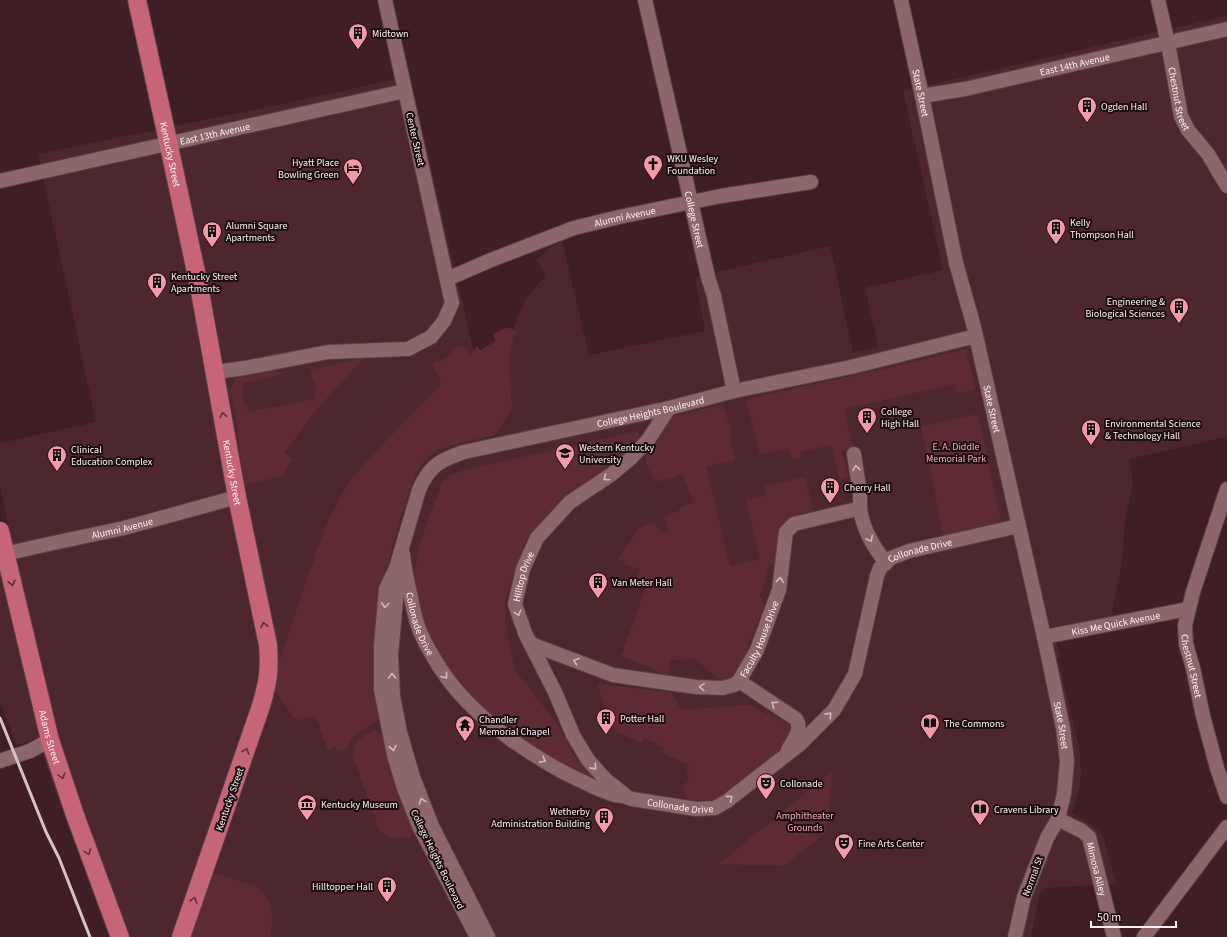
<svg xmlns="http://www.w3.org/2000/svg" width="1227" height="937" viewBox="0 0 1227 937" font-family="'Source Sans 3',sans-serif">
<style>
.built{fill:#4e272e}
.green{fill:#5e2b35}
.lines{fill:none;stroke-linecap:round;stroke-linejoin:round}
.minor-casing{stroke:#583f45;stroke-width:16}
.major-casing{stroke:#583f45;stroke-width:20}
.minor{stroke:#8c666b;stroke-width:14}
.major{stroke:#c66478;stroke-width:18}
.rail{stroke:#d4c2c5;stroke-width:3}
.oneway{stroke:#60303a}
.oneway2{stroke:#d0b9bc}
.labels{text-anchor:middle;stroke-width:4;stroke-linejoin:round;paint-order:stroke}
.poi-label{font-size:10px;fill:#fef0f2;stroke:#1c0e10;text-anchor:start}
.street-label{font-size:10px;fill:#fef0f2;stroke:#1c0e10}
.park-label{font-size:10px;fill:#fcabb8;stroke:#1c0e10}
</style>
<rect width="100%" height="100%" fill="#3f1f25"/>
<!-- built -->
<path class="built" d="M1227,16V437L1129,459L1133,482L1126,516L1121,567L1110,620L1053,632L1060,655L1058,659L1079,746L1081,773L1079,791L1072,813L1092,825L1098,831L1104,839L1116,884L1045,888L1040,892L1031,937H109L45,762L38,738L17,745L0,702V536L10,532L0,487V443L96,422L38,154L287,103L410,76L474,354L507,344L525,300L546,275L536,260L547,251L551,246L562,241L589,355L705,331L695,277L830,246L853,352L878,347L865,288L943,270L903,91Z"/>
<!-- green -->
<path class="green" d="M507,327L516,331L510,354L509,366L512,408L495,435L452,445L438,450L423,462L414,476L394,540L383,584L381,717L354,736L350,740L347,749L337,751L336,746L328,750L316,717C306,715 302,725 292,716L275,691V683L278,664L327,522L343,492L354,476L380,447L439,387L441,380L432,363C444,361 452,355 458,345L466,350L470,355L477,346L480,350L496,341L493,334Z
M966,349L975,390L957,393L955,384L844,409L853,448L842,451L848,478L840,480L831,445L800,452L801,457L792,459L789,448L760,454L746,399L892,367Z
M365,357L316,410L284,453L293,459L283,476L247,484L245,483L240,455L236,417L231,390L235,379L275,370L282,374L278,376L243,383L244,390L242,393L244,404L247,405L248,412L315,399L314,393L316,389L314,379L311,377L310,370Z
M722,405C727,418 734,433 731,447L733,450L735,460L706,467L730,566L760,559L746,500L767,495L765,486L805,477L813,511L802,513L790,520L776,566L770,564L760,596L765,604L745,656L732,680L722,681L694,659L670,660L668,675L621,656L648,583L636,578L640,569L624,564L625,562L618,559L639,528L655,522L661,534L669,531L664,517L680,510L679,508L694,502L682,474L667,480L666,478L657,482C654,477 647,468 646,463C644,451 654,437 662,430C666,426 671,423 670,417Z
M978,414L1002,527L944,541L932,477L921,426Z
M638,431L639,437L636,442L629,449L613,464L560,503L527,539L506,596L505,621L510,650L516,671L557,724L574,755L595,776L614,792L524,745L468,699L419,624L413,582L419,545L442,483L449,476L460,471Z
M597,684L671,692L681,710L749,705L792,726L779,754L715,800H689L683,790L690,775L686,773L689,765L662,753L664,747L644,738L641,743L615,731Z
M374,731L379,732L382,734L413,832L410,837C398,839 386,840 379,829C377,826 376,824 376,820L353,757C351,743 362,736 374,731Z
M833,771L826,833L783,866L719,864Z
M215,873L256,886C268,896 273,908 272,924C271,929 270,932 272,937H190L210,875Z"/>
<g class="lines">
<defs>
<g id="minor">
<path id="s1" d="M645,0L708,277L714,296L734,391"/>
<path id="s2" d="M901,0L922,96L956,263L974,327L1044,637L1063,728L1067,761L1064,794L1058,819L1047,838L1024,897L1015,937"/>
<path id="s3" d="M1158,0L1168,43L1181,116L1188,130L1208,154L1227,186"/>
<path id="s4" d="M922,96L965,89L1227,29"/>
<path id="s5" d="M0,181L405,91"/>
<path id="s6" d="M447,279L491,260L574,228L619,217L721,196L811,182"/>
<path d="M215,372L245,368L328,352L408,349L431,337L444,321L452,303L385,0"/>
<path d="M854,454L860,493V510"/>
<path id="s7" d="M1227,489L1193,592L1185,625L1186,644L1193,668L1203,716L1217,768L1227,797"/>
<path id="s8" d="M5,554L44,545L124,528L237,497"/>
<path id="s9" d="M403,554C404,568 407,580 410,593C412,603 414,613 417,623C420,633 425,643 431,653C451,690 479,716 513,741C532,754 552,767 573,777C586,783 600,791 615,795C621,796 626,796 632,799L696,809L715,808L727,801L799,745L834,710L855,674L877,576L880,568L891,558L909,551L1018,526"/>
<path d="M397,573L398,578L391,655L393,696L400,732L413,777L432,826L488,937"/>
<path id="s10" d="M1044,637L1188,609"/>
<path id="s11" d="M531,644L613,675L696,687L722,688L734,685L739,681L757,650L779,590L786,532L794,524L853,510H860C864,531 873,546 886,563"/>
<path d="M739,681L796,719C803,729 793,741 788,750"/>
<path d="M0,761L30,751L50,740"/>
<path id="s12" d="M624,794L606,780L588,760L573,735L555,692L525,633L515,604L523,569L537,538L570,502L612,474L631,458L648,440L669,408"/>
<path id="s13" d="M1058,819L1082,831L1089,837L1114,937"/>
<path id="s14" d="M477,937L419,826L404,788L394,755L381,690V646L386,589L396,568L419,490C429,466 440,460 464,452L669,408L734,391L851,367L976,336"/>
<path d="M1144,937L1227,827"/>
</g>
<g id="major">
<path id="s15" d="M137,0L166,132L199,286L237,497L268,645C270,670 268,682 261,706L181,937"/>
<path id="s16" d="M0,531L50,740L75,815L120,937"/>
</g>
</defs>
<!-- minor casing -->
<use href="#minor" class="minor-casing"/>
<!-- major casing -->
<use href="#major" class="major-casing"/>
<!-- minor -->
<use href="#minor" class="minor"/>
<!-- major -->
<use href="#major" class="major"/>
<!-- rail -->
<path class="rail" d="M0,718L46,832L59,858L90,937"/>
</g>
<!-- one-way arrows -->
<defs><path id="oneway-chevron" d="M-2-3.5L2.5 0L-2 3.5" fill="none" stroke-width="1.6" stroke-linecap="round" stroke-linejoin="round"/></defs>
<g class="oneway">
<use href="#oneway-chevron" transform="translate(223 415) rotate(-101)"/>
<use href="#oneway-chevron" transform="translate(12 583) rotate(76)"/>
<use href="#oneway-chevron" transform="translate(264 625) rotate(-103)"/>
<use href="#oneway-chevron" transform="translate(246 751) rotate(-70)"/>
<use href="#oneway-chevron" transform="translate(62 776) rotate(72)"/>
<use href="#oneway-chevron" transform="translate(88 852) rotate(70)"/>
<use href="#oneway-chevron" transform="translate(194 900) rotate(-71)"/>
</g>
<g class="oneway2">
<use href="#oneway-chevron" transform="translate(856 468) rotate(-99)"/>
<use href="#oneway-chevron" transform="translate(606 478) rotate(146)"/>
<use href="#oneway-chevron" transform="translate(870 539) rotate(63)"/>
<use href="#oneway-chevron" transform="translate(780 580) rotate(-83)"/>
<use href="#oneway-chevron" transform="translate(385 605) rotate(97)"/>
<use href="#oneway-chevron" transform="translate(518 613) rotate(71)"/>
<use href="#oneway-chevron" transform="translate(576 661) rotate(-160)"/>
<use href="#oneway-chevron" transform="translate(392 676) rotate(-92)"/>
<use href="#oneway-chevron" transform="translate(445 676) rotate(53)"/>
<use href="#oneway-chevron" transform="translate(702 687) rotate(-178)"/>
<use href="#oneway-chevron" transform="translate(774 704) rotate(-146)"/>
<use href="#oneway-chevron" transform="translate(829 715) rotate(-48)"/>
<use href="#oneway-chevron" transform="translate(393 748) rotate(79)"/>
<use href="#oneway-chevron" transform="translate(543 760) rotate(29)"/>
<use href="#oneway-chevron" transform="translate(594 767) rotate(48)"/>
<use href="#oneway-chevron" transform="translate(730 798) rotate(-37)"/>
<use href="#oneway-chevron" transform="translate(422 801) rotate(-111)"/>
</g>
<!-- icons -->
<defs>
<symbol id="building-pin" viewBox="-11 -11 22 30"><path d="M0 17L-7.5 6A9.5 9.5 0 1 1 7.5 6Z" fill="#f39aa8" stroke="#1c0e10"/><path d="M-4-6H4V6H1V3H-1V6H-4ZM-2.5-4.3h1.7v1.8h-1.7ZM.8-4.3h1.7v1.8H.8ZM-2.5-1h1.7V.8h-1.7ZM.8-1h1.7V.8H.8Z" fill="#111"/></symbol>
<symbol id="church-pin" viewBox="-11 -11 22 30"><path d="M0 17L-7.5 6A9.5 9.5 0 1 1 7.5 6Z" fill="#f39aa8" stroke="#1c0e10"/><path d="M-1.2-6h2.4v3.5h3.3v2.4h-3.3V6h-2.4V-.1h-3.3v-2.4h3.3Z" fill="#111"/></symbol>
<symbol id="hotel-pin" viewBox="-11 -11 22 30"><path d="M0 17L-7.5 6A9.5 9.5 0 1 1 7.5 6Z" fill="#f39aa8" stroke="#1c0e10"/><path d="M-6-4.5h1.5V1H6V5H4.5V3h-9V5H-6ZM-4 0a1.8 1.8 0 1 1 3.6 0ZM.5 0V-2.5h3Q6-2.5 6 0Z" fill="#111"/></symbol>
<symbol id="university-pin" viewBox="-11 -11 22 30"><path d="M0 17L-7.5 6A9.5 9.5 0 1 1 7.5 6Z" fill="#f39aa8" stroke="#1c0e10"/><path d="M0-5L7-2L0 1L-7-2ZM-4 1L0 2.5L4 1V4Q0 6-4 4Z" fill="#111"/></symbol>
<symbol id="library-pin" viewBox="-11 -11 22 30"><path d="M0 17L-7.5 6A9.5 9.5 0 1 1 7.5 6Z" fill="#f39aa8" stroke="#1c0e10"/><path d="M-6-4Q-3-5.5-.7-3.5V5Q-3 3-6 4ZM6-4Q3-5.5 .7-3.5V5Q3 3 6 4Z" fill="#111"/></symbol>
<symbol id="temple-pin" viewBox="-11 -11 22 30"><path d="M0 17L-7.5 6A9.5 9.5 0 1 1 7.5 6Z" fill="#f39aa8" stroke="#1c0e10"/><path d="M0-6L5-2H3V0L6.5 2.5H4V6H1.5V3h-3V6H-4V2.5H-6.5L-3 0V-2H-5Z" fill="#111"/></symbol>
<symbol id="theatre-pin" viewBox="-11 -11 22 30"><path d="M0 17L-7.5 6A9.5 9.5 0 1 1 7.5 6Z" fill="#f39aa8" stroke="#1c0e10"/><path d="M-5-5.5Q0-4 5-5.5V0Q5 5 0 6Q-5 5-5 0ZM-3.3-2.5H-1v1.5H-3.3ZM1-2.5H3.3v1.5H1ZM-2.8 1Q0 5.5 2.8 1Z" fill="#111"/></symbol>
<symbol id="museum-pin" viewBox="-11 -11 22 30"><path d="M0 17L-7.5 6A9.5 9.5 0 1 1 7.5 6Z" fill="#f39aa8" stroke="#1c0e10"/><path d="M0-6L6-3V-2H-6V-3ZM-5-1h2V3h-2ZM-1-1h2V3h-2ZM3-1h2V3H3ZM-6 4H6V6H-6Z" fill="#111"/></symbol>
</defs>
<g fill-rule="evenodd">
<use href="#building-pin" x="347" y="22" width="22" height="30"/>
<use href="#building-pin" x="1076" y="95" width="22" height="30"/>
<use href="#church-pin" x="642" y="153" width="22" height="30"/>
<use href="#hotel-pin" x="342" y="157" width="22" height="30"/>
<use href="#building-pin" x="1045" y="217" width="22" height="30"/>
<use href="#building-pin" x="201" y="220" width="22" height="30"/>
<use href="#building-pin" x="146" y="271" width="22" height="30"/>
<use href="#building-pin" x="1168" y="296" width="22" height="30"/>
<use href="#building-pin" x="856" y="406" width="22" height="30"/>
<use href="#building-pin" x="1080" y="418" width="22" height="30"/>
<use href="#university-pin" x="554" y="442" width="22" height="30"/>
<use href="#building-pin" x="46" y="444" width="22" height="30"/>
<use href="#building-pin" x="819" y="476" width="22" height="30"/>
<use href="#building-pin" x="587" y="571" width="22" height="30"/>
<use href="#building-pin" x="595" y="707" width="22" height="30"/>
<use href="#library-pin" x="919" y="712" width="22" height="30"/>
<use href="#temple-pin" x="454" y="714" width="22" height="30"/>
<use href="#theatre-pin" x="755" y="772" width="22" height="30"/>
<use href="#museum-pin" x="296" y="793" width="22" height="30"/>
<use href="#library-pin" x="969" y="798" width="22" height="30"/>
<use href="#building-pin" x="593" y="806" width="22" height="30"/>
<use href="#theatre-pin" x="833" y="832" width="22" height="30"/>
<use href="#building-pin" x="376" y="875" width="22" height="30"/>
</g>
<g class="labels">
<!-- poi labels -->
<g class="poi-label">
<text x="372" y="37">Midtown</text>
<text x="1101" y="110">Ogden Hall</text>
<text x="667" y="162">WKU Wesley<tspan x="667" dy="12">Foundation</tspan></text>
<text x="339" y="166" text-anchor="end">Hyatt Place<tspan x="339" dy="12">Bowling Green</tspan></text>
<text x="1070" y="226">Kelly<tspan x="1070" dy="12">Thompson Hall</tspan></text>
<text x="226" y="229">Alumni Square<tspan x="226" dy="12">Apartments</tspan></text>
<text x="171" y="280">Kentucky Street<tspan x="171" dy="12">Apartments</tspan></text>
<text x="1165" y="305" text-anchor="end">Engineering &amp;<tspan x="1165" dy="12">Biological Sciences</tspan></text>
<text x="881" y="415">College<tspan x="881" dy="12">High Hall</tspan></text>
<text x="1105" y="427">Environmental Science<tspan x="1105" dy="12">&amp; Technology Hall</tspan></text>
<text x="579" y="451">Western Kentucky<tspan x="579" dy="12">University</tspan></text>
<text x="71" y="453">Clinical<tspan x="71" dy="12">Education Complex</tspan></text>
<text x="844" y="491">Cherry Hall</text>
<text x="612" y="586">Van Meter Hall</text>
<text x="620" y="722">Potter Hall</text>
<text x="479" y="723">Chandler<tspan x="479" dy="12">Memorial Chapel</tspan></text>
<text x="944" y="727">The Commons</text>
<text x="780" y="787">Collonade</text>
<text x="321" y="808">Kentucky Museum</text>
<text x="994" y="813">Cravens Library</text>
<text x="590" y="815" text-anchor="end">Wetherby<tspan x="590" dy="12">Administration Building</tspan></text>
<text x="858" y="847">Fine Arts Center</text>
<text x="373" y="890" text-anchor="end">Hilltopper Hall</text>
</g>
<!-- street labels -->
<g class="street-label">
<text dy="4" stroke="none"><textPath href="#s4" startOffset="156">East 14th Avenue</textPath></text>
<text dy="4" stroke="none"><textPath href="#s2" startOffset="95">State Street</textPath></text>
<text dy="4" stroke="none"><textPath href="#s3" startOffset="101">Chestnut Street</textPath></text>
<text dy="4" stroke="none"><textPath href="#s5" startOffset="220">East 13th Avenue</textPath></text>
<text transform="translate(416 139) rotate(77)" y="4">Center Street</text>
<text dy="4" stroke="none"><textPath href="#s15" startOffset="158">Kentucky Street</textPath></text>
<text dy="4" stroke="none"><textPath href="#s6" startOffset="189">Alumni Avenue</textPath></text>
<text dy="4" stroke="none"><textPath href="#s1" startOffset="225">College Street</textPath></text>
<text dy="4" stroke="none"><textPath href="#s2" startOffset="419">State Street</textPath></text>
<text dy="4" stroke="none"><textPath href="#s14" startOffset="725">College Heights Boulevard</textPath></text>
<text dy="4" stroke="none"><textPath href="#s15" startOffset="482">Kentucky Street</textPath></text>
<text dy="4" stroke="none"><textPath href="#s8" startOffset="120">Alumni Avenue</textPath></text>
<text dy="4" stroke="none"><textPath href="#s9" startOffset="792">Collonade Drive</textPath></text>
<text dy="4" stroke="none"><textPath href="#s12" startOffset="251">Hilltop Drive</textPath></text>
<text dy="4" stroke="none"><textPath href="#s9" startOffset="72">Collonade Drive</textPath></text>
<text dy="4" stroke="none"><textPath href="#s10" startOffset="73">Kiss Me Quick Avenue</textPath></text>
<text dy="4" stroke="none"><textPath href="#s11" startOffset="263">Faculty House Drive</textPath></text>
<text dy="4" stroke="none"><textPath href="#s7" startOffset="184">Chestnut Street</textPath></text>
<text dy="4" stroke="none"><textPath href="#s2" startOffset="743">State Street</textPath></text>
<text dy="4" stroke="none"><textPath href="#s16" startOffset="212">Adams Street</textPath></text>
<text transform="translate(229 799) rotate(-71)" y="4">Kentucky Street</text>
<text dy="4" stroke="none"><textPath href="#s9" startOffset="407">Collonade Drive</textPath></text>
<text transform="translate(438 859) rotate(64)" y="4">College Heights Boulevard</text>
<text dy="4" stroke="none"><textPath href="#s13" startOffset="69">Mimosa Alley</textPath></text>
<text transform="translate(1032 876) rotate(-70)" y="4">Normal St</text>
</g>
<!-- park labels -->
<g class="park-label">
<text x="956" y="450">E. A. Diddle<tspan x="956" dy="12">Memorial Park</tspan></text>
<text x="805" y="819">Amphitheater<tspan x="805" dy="12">Grounds</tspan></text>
</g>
</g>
<!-- scale -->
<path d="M1091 921v6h85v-6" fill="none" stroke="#fef0f2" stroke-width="2"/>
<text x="1097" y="921" font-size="12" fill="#fef0f2" stroke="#1c0e10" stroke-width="3" paint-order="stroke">50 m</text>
</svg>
